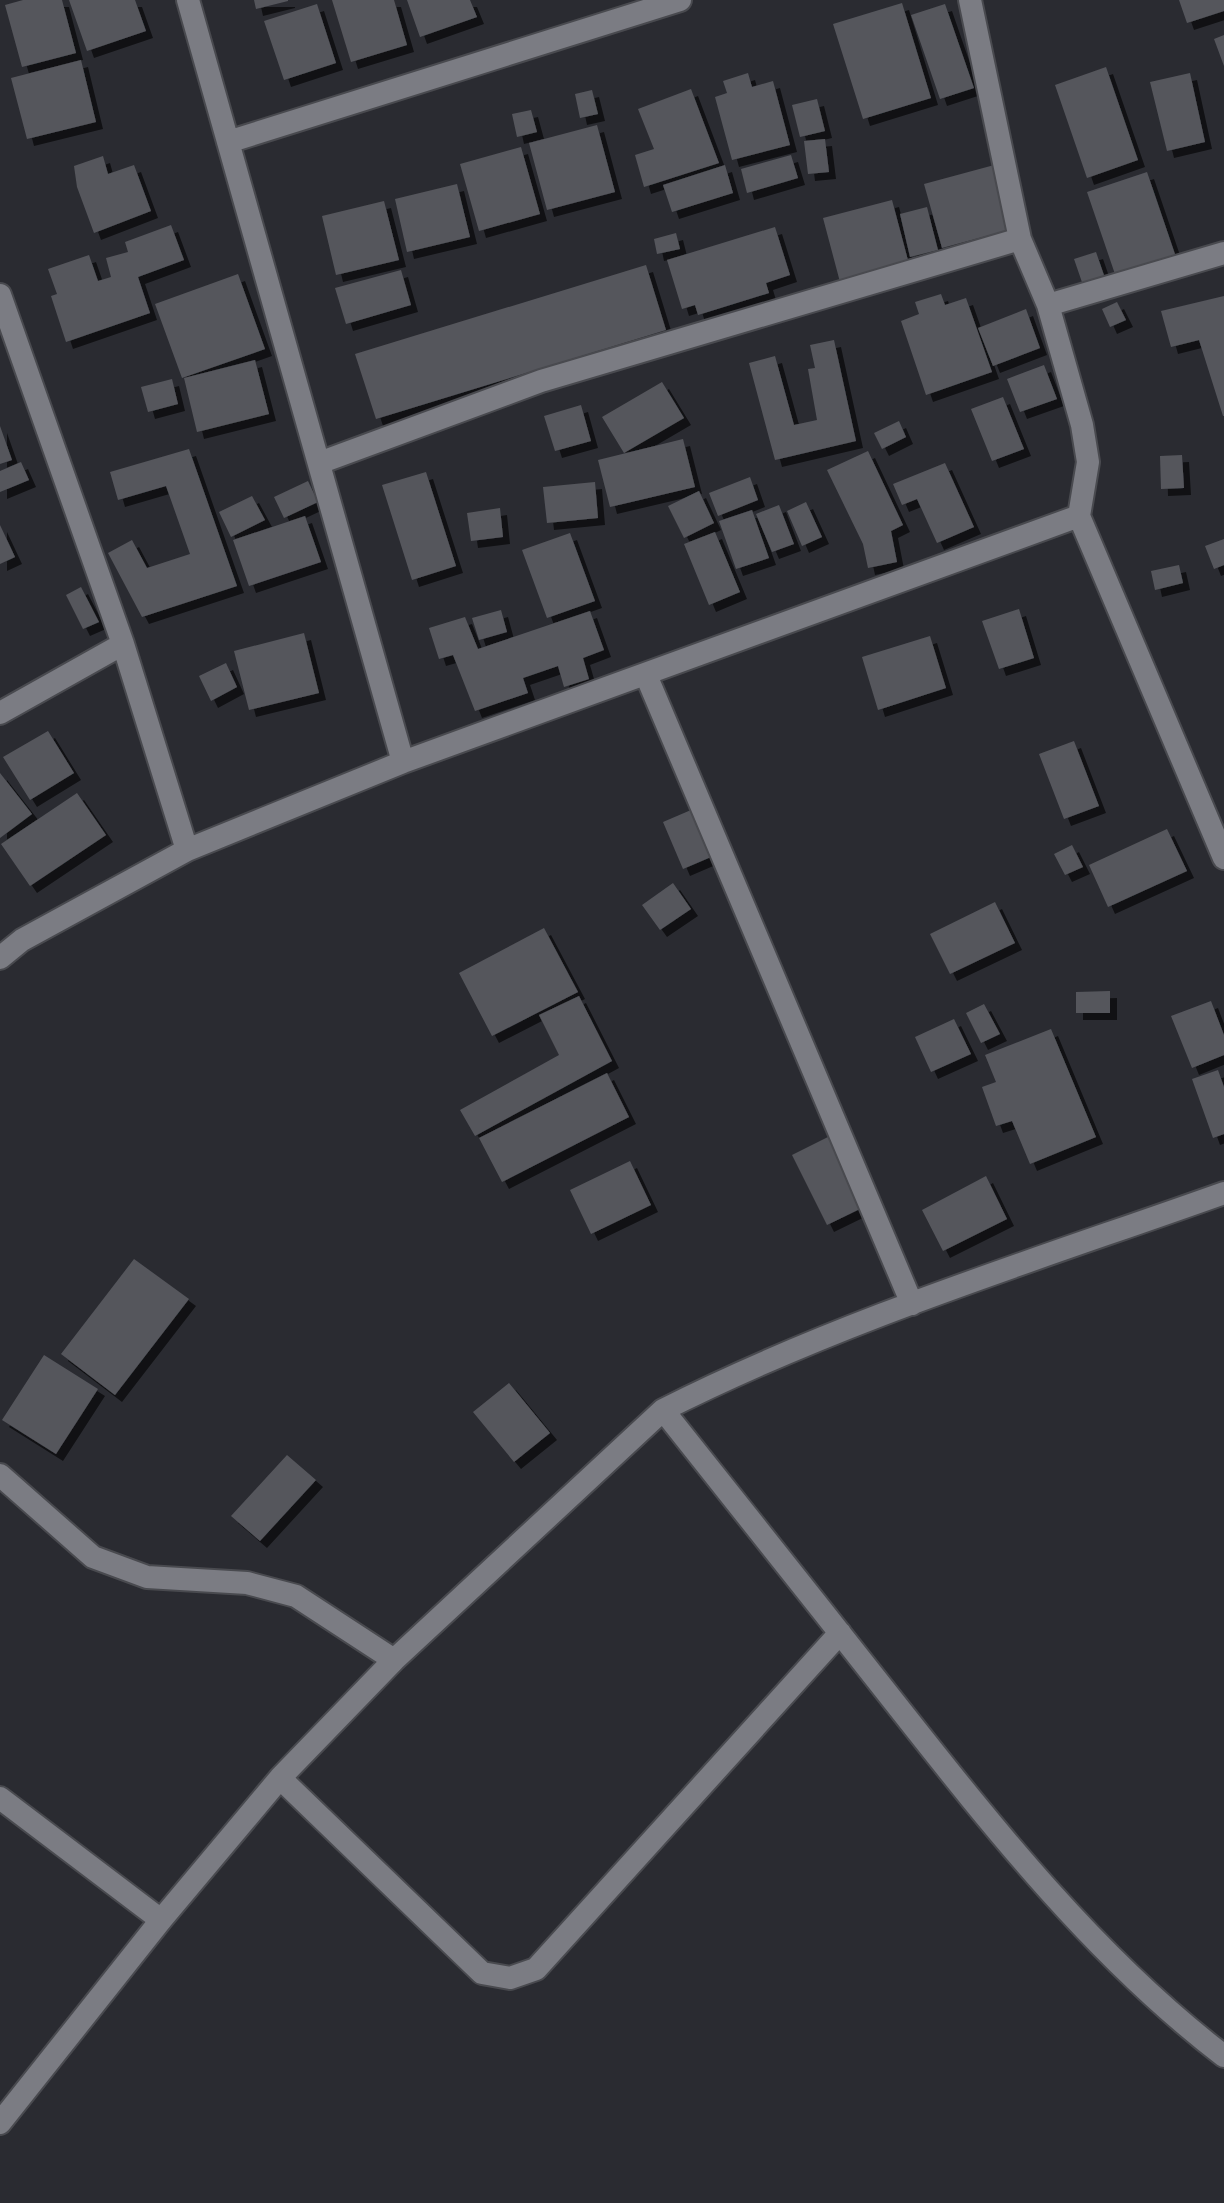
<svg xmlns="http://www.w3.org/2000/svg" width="1224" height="2203" viewBox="0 0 1224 2203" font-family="Georgia,serif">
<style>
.building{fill:#55565c;filter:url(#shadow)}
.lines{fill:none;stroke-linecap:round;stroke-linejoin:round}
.minor-casing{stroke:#494a4f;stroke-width:26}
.minor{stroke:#7b7c83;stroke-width:22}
</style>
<defs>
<filter id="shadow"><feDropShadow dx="7" dy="7" stdDeviation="0" flood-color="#0009"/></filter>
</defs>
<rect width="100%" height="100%" fill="#2a2b31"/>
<!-- building -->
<path class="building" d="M23,0H62L76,53L22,67L5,5Z
M69,0H135L146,31L87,51Z
M254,0H288V1L256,9Z
M332,0H394L407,45L351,62Z
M407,0H470L477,17L420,37Z
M1179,0H1224V11L1187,23Z
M902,3L931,98L863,119L833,24Z
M317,4L336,63L284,80L264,21Z
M945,4L974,88L940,99L911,15Z
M1224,35V66L1214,39Z
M81,60L96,122L27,139L11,78Z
M1106,67L1138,160L1087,178L1055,85Z
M748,73L752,87L773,81L790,145L732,160L715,97L727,93L723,81Z
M1190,73L1205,142L1167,151L1150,82Z
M691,89L719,163L644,187L635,155L654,149L638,109Z
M592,90L598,114L580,118L575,94Z
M817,99L825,131L800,137L792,105Z
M531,110L537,132L517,137L512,114Z
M597,125L615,192L547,210L529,143Z
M825,139L829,172L808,174L804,141Z
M521,147L540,214L479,231L460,164Z
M791,155L798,178L747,193L741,169Z
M103,156L108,174L134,165L151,211L94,233L77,187L74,166Z
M998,164L1016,228L942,248L924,184Z
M725,165L733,193L672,212L663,185Z
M1147,172L1177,260L1117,280L1087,192Z
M457,184L470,237L407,252L395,199Z
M892,200L909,264L840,282L823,218Z
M384,201L399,260L336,275L322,216Z
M927,207L938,250L910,257L900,214Z
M171,225L184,260L138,277L150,313L66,342L51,296L57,294L48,269L89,255L98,281L111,277L106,258L128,252L125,242Z
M775,227L790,275L766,283L769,293L698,315L695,305L682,309L667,260Z
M676,233L680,249L657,254L654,239Z
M1096,252L1106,281L1084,288L1074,259Z
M646,265L666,330L376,419L355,354Z
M401,270L411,305L346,324L335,288Z
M238,274L265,349L182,378L155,304Z
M941,294L945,305L966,298L992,372L926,395L901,321L919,314L915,302Z
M1224,296V416H1223L1199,340L1171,347L1161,311Z
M1117,302L1126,320L1110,327L1102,309Z
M1026,309L1040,348L993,366L978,328Z
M834,340L856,441L775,460L749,363L775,356L794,425L817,420L808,369L815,368L810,345Z
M255,360L269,414L197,432L184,378Z
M1044,365L1057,399L1020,412L1007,379Z
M172,379L178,404L148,412L141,387Z
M662,382L684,418L624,453L602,417Z
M1003,397L1024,449L992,461L971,409Z
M581,405L591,441L555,451L544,416Z
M899,421L906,437L882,449L874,433Z
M0,426L12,460L0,464Z
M683,439L695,487L610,507L598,460Z
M189,449L237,586L142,617L108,553L132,540L147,568L190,554L166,486L118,500L110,472Z
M868,451L903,525L891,531L897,562L868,568L863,544L827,470Z
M1182,455L1184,488L1161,489L1160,456Z
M21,462L29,480L0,492V471Z
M945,463L974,527L937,543L917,499L902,505L893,484Z
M426,472L456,566L412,580L382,485Z
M750,477L758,500L718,516L709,493Z
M308,481L318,502L284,518L274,497Z
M595,482L598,518L547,523L543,487Z
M699,491L714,523L684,538L668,506Z
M252,496L265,520L231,537L219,512Z
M806,502L822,537L802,546L787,511Z
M779,505L794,544L772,552L756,514Z
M500,508L503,537L471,541L467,513Z
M752,510L769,558L736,569L719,521Z
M305,516L321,562L249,586L233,540Z
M0,525L15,557L0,564Z
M715,532L740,592L709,605L684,544Z
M570,533L595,601L547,618L522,550Z
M1224,539V565L1214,569L1205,546Z
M1179,565L1183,583L1155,590L1151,571Z
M81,587L99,622L83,629L66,595Z
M1019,609L1034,658L999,669L982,621Z
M501,610L507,632L479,640L472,618Z
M590,611L604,650L583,658L589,679L564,687L558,666L523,678L528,693L475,711L453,655L439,659L429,628L465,617L478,649Z
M304,633L319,693L249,710L234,651Z
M930,636L946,688L878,710L862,657Z
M226,663L237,687L211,701L199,676Z
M48,731L74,773L30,800L3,757Z
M1074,741L1099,806L1064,819L1039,754Z
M0,773L32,814L0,838Z
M77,793L106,835L30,886L1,844Z
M698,807L718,854L683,869L663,822Z
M1167,829L1187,871L1108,907L1089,865Z
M1072,845L1083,867L1065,875L1054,854Z
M673,883L691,909L660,930L642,905Z
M995,902L1015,943L950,974L930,934Z
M544,928L578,992L492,1036L459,973Z
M1110,991V1013H1076V992Z
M579,996L612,1061L475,1136L460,1110L559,1055L539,1015Z
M1211,1001L1224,1035V1055L1192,1068L1171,1016Z
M984,1004L1000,1034L981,1043L966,1013Z
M954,1019L971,1054L931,1072L915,1037Z
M1051,1029L1096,1137L1030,1164L1012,1121L996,1126L982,1087L996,1082L985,1055Z
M1218,1070L1224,1087V1134L1213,1138L1192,1079Z
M607,1073L629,1117L502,1182L479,1138Z
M832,1135L866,1206L827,1225L792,1155Z
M630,1161L651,1205L591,1234L570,1190Z
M986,1176L1007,1219L943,1251L922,1210Z
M134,1259L189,1299L115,1395L61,1354Z
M44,1355L98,1389L56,1454L2,1420Z
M509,1383L550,1433L514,1462L473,1412Z
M287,1455L316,1480L260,1541L231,1516Z"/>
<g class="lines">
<defs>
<path id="minor" d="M188,0L403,762L1079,516L1224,858
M970,0L1020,239L1048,305L1082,425L1088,462L1079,516
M228,142L680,0
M0,295L123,644L187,850
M1048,305L1224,253
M319,463L541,381L1020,239
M646,675L912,1304
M0,713L123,644
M0,958L22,940L187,850L403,762
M663,1410C740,1507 818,1605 895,1703C995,1830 1096,1958 1224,2056
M0,1475L93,1557L147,1577L247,1583L296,1596L394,1660
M280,1778L482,1973L510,1978L536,1969L840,1633
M0,1798L161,1920
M0,2123L161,1920L280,1778L394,1660L663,1410C841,1320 1036,1260 1224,1193"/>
</defs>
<!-- minor casing -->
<use href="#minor" class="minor-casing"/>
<!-- minor -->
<use href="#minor" class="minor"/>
</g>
</svg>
